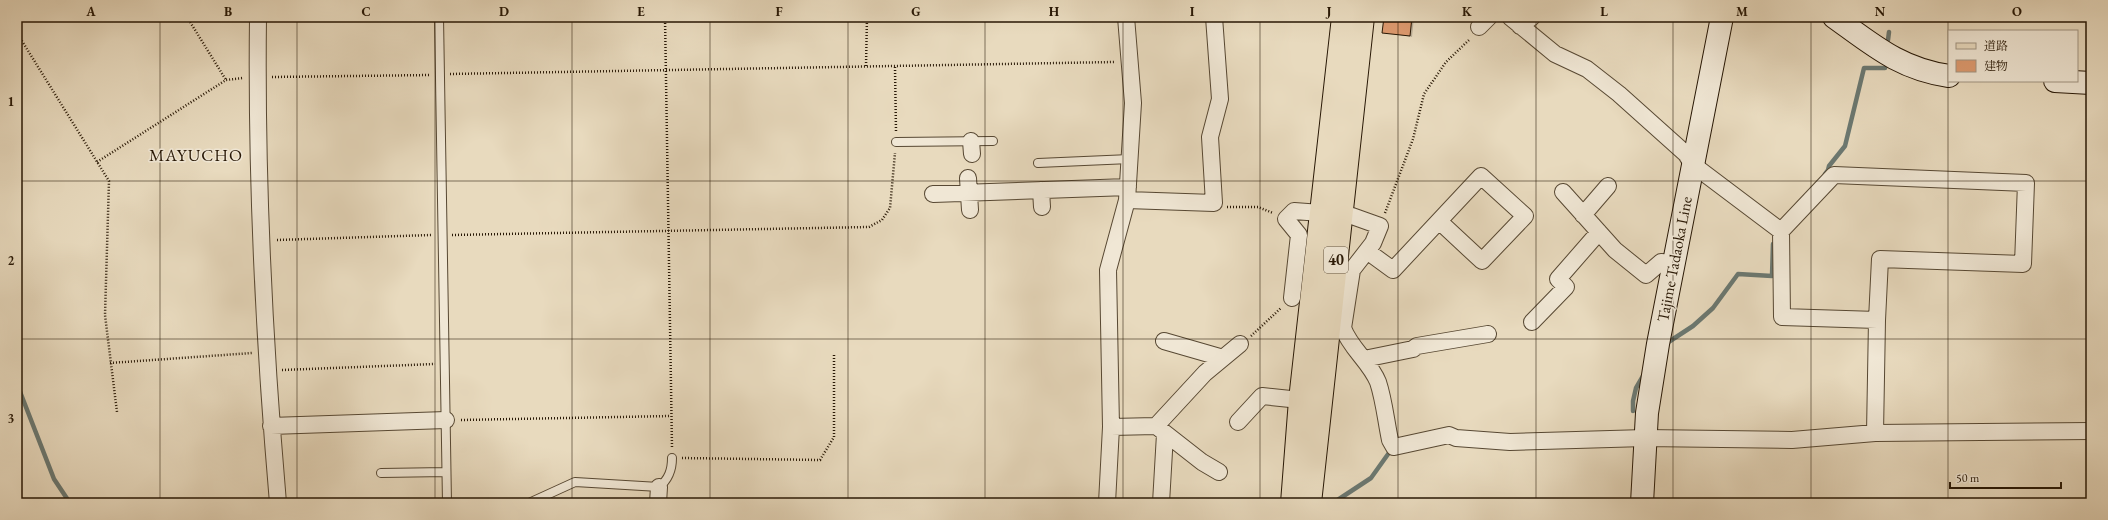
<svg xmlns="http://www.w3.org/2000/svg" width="2108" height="520" viewBox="0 0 2108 520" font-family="'EB Garamond','Noto Serif JP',serif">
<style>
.shadow{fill:#0003}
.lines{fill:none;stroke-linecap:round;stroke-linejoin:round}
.stream{stroke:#6b7871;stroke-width:4.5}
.building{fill:#dc996e;stroke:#271705}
.lane-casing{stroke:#574833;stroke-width:10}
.street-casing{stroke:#574833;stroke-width:18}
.secondary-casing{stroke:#271705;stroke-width:24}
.primary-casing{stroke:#271705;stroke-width:24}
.path{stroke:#271705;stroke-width:2.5;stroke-dasharray:1 2;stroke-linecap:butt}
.lane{stroke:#f0e7d5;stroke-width:8}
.street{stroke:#f0e7d5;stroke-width:16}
.secondary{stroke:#f0e7d5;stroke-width:22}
.primary{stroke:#e8dabe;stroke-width:22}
.grid{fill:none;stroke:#271705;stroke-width:1;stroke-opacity:0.55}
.labels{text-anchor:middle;stroke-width:3;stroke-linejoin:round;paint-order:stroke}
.shield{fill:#f0e7d5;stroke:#635543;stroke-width:1}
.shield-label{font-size:15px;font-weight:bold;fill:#271705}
.street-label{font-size:16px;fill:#271705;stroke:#f0e7d5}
.neighbourhood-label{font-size:17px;letter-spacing:1px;fill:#271705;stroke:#f0e7d5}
.neatline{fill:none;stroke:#271705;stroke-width:1.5}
.grid-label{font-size:13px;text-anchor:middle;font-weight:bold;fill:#271705}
</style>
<rect width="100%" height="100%" fill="#e8dabe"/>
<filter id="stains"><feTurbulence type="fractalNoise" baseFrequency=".005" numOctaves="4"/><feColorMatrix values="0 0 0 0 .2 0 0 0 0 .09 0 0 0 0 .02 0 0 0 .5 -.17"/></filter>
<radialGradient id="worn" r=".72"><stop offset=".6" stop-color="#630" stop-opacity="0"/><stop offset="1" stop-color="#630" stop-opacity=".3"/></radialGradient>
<!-- shadow -->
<path class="shadow" d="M1385,17H1414L1412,37L1383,32Z"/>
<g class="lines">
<!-- stream -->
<path class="stream" d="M1888,40L1889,32
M1825,174L1828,170L1829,166L1845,146L1864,68H1885
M1667,343L1693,326L1713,308L1738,274L1772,276L1773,244
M17,384L54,479L70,503
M1633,411V401L1636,388L1643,376
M1333,503L1371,478L1391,450"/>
</g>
<!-- building -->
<path class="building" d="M1384,17H1412L1410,36L1382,33Z"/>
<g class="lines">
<defs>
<path id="lane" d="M439,17L447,503
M896,142L993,141
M1038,163L1130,159
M381,473L446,472
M529,503L575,482L659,487C669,479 672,470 672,458"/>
<path id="street" d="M258,17C256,179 264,341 278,503
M1510,17L1555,54L1587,69L1619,94L1686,154L1692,164L1781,231
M1520,26L1532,17
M1479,27L1489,17
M971,141L972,154
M968,178L970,210
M1041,190L1042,207
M1563,192L1615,250L1646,275L1661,262L1673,263
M933,194L1128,187
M1127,200L1214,203L1210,137L1220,99L1214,17
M1341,215L1352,216L1380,226L1373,243L1352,270L1343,328C1350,348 1370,362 1378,382C1384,400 1386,421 1390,440L1394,447L1449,435L1456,438L1510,442L1645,438L1792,440L1875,433L2091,431
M1583,215L1608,186
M1367,251L1393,270L1481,176L1525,216L1482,261L1439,221
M1292,298L1299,235L1286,219L1294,211L1321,213
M1532,322L1566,287L1558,279L1599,232
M1164,341L1223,358
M1364,359L1413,349L1417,346L1488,334
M1238,422L1262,396L1300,400
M271,426L446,420
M1156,426L1205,373L1240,344
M1111,427L1156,426L1202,462L1219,472
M1875,433L1877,320L1880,259L2023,264L2026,183L1834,175L1781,231L1782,317L1877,320
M658,503L659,487
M1107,503L1111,427L1108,270L1127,200L1133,103L1126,17
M1161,503L1165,434"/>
<path id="secondary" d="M1834,17C1873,45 1900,69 1949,76
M2055,81L2091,83
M1642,503L1647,413L1658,344L1722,17"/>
<path id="primary" d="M1292,503L1300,400L1343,17
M1310,503L1363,17"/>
</defs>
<!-- lane casing -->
<use href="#lane" class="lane-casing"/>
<!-- street casing -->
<use href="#street" class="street-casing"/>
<!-- secondary casing -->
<use href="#secondary" class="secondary-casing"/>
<!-- primary casing -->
<use href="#primary" class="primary-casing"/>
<!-- path -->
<path class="path" d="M187,17L226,80
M665,17L672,448
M17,33L109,181L105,315L117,412
M866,66L867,17
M895,67L896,132
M450,74L1114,62
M272,77L431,75
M97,162L226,80L243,78
M1227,207H1258L1273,213
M1385,213L1413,139L1424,94L1446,62L1470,39
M452,235L869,227L882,220L890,208L895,153
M277,240L431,235
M1251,336L1281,308
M110,363L252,353
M282,370L435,364
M461,420L670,416
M682,458L820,460L834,437V353"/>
<!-- lane -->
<use href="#lane" class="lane"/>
<!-- street -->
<use href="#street" class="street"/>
<!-- secondary -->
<use href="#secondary" class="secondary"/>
<!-- primary -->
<use href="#primary" class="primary"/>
</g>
<!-- grid -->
<path class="grid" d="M160,17V503M297,17V503M435,17V503M572,17V503M710,17V503M848,17V503M985,17V503M1123,17V503M1260,17V503M1398,17V503M1536,17V503M1673,17V503M1811,17V503M1948,17V503M17,181H2091M17,339H2091"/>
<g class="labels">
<!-- shield labels -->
<rect class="shield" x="1324" y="247" width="24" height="26" rx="3"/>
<g class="shield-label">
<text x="1336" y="265">40</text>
</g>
<!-- street labels -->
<g class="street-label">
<text transform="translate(1674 259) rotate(-79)" y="6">Tajime Tadaoka Line</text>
</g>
<!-- neighbourhood labels -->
<g class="neighbourhood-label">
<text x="196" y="161">MAYUCHO</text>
</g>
</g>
<!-- margin -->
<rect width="2108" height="520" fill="none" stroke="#e8dabe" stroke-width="44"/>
<!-- legend -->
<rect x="1948" y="30" width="130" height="52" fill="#f0e7d5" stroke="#a09482"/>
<rect x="1956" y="43" width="20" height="6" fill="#e8dabe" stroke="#a09482"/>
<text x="1984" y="50" font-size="12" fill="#271705">道路</text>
<rect x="1956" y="60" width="20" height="12" fill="#dc996e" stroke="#a09482"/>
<text x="1984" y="70" font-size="12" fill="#271705">建物</text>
<!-- scale -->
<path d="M1950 482v6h111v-6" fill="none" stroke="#271705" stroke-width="2"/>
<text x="1956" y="482" font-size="12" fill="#271705" stroke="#f0e7d5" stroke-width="3" paint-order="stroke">50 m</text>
<rect x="22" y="22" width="2064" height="476" class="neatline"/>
<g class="grid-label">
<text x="91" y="16">A</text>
<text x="228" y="16">B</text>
<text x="366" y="16">C</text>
<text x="504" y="16">D</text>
<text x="641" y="16">E</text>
<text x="779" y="16">F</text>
<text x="916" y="16">G</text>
<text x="1054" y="16">H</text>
<text x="1192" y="16">I</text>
<text x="1329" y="16">J</text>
<text x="1467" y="16">K</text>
<text x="1604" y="16">L</text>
<text x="1742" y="16">M</text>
<text x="1880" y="16">N</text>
<text x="2017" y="16">O</text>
<text x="11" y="106">1</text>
<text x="11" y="265">2</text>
<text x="11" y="423">3</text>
</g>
<rect width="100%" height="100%" filter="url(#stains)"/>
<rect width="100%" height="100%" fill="url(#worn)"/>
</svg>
